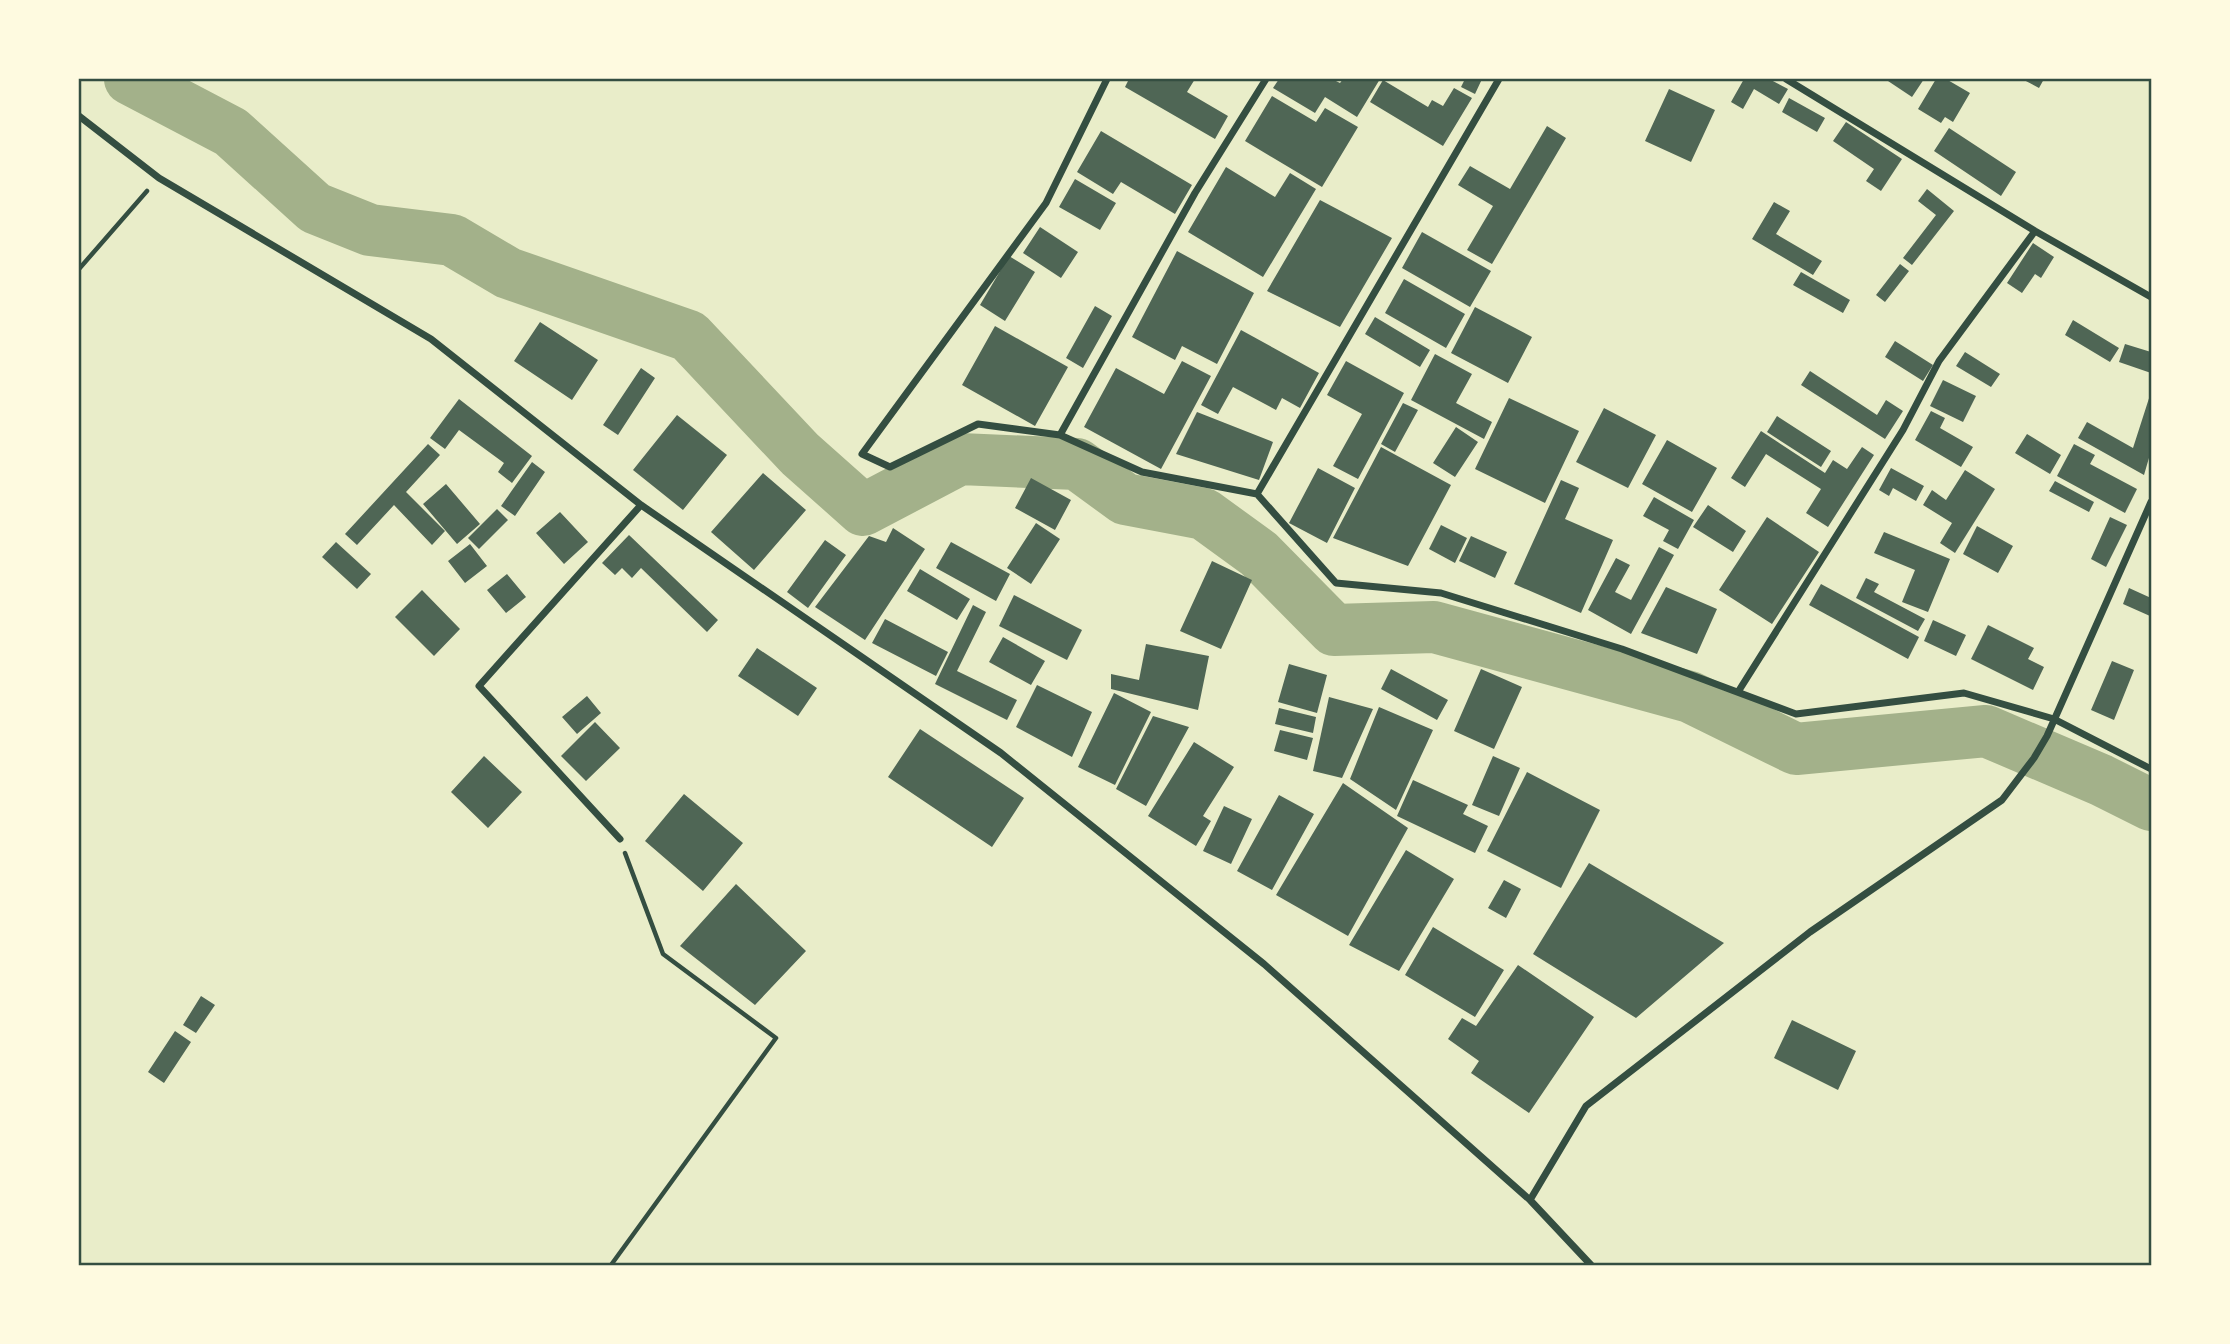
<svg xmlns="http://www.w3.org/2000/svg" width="2230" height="1344" viewBox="0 0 2230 1344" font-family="'Work Sans',sans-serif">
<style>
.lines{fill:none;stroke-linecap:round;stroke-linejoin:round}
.river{stroke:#a3b18a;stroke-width:52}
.building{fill:#4f6655}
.path{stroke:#344e41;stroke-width:4.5}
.minor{stroke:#344e41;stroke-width:7}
.neatline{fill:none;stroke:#344e41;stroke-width:2.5}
</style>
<rect width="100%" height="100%" fill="#e9edc9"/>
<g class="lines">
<!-- river -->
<path class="river" d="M130,79L231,132L315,208L370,230L452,240L508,273L689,336L800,454L863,510L960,459L1077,464L1125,499L1204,514L1259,554L1334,630L1434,627L1690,697L1796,749L1986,731L2101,780L2151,805"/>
</g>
<!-- building -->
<path class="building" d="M1129,79H1195L1187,92L1228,116L1215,139L1125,87Z
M1279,79H1332L1340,83L1343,79H1380L1357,117L1325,97L1315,113L1273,88Z
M1465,79H1482L1475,94L1461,87Z
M1744,79H1769L1788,89L1779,104L1754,89L1743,109L1731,102Z
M1890,79H1924L1912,97L1888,81Z
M1936,79H1946L1970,93L1953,122L1945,117L1941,123L1918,109Z
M2022,79H2044L2039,88Z
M1383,80L1428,107L1432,100L1443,106L1454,88L1472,98L1443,146L1370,102Z
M1669,89L1715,110L1691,162L1645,141Z
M1272,96L1316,122L1325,108L1358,127L1322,187L1245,141Z
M1789,98L1825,118L1817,132L1782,112Z
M1846,122L1902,159L1881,191L1866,181L1874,169L1833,141Z
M1547,126L1566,138L1492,264L1467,250L1493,206L1458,185L1470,166L1510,189Z
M1949,128L2016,172L2001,196L1934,151Z
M1101,131L1192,185L1175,214L1121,182L1113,194L1077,172Z
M1226,167L1275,197L1290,173L1316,189L1263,277L1188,232Z
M1075,179L1116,203L1100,230L1059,207Z
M1927,189L1954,211L1912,265L1903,258L1936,215L1918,201Z
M1320,200L1392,238L1340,327L1267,291Z
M1774,202L1790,211L1776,234L1822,261L1813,275L1752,239Z
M1040,227L1078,252L1061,278L1023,253Z
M1422,232L1491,271L1470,307L1402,268Z
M2033,243L2054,257L2041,278L2035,274L2022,293L2007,283Z
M1177,251L1254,293L1217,364L1182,346L1175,360L1132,337Z
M1009,256L1035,272L1005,321L980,305Z
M1900,264L1909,271L1885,302L1876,295Z
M1801,272L1850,300L1843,313L1793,285Z
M1404,279L1465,314L1446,348L1385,313Z
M1095,306L1112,316L1083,368L1066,358Z
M1475,307L1532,337L1508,383L1451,353Z
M1375,317L1430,350L1420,367L1365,334Z
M2073,320L2119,348L2110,362L2065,335Z
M540,322L598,360L572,400L514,361Z
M995,326L1068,367L1035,426L962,385Z
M1241,330L1319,373L1300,408L1282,398L1276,410L1233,387L1218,414L1201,405Z
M1895,341L1933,365L1923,381L1885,357Z
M2125,344L2151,352V373L2119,362Z
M1965,352L2000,374L1991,387L1956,366Z
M1435,354L1472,374L1456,403L1492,422L1484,439L1411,400Z
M1182,361L1211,376L1161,469L1084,427L1116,368L1164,394Z
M1346,361L1404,393L1358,479L1333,466L1362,414L1327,395Z
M641,368L655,378L618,435L603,425Z
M1810,371L1877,415L1886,400L1903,411L1885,439L1801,385Z
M1943,380L1976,396L1963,422L1930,406Z
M2151,392V451L2144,475L2078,438L2087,422L2133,448Z
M1509,398L1579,431L1545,503L1475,469Z
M459,399L532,456L512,483L498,472L504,463L459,430L445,449L430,438Z
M1403,403L1418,410L1395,452L1381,444Z
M1604,408L1656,435L1628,488L1576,462Z
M1931,411L1945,418L1940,428L1973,447L1961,467L1915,440Z
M1197,412L1273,442L1259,480L1176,454Z
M677,415L727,455L683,510L633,470Z
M1777,416L1831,451L1821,467L1767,432Z
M1456,427L1478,442L1455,477L1433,463Z
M1761,431L1825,473L1833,460L1847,469L1862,447L1874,455L1828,527L1806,513L1821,489L1766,454L1745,487L1731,478Z
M2027,434L2061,455L2050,474L2015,453Z
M1667,440L1717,468L1692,512L1642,484Z
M428,444L440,455L406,492L445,531L432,545L394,505L357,545L345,534Z
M2074,444L2095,455L2090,464L2137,489L2125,513L2057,476Z
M1381,447L1451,485L1408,566L1333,538Z
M532,462L545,472L515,516L501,506Z
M1318,468L1355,488L1327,543L1289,523Z
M1891,468L1924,486L1916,501L1893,488L1889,496L1879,490Z
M1965,470L1995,489L1955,553L1940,543L1952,523L1923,505L1932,490L1946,500Z
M763,473L806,510L754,570L711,532Z
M1031,478L1071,500L1055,530L1015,508Z
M1561,480L1579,488L1565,519L1613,540L1581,613L1514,584Z
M2055,481L2094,502L2089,512L2049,491Z
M446,484L480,524L457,544L423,504Z
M1654,497L1694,520L1678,549L1663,541L1669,530L1643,516Z
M1708,505L1746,531L1733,552L1693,527Z
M497,509L508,520L479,549L468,538Z
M560,512L588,542L564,564L536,533Z
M1767,517L1819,552L1772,624L1719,590Z
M2110,517L2127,525L2106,567L2091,559Z
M1036,523L1060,539L1031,584L1007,568Z
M1441,525L1467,538L1455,563L1429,549Z
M1977,526L2013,546L1998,573L1963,554Z
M893,528L925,549L865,640L815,607L869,536L886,542Z
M1884,532L1950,559L1928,612L1902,602L1915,570L1874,553Z
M629,535L718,620L707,632L641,568L632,578L622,568L615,575L602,563Z
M1471,536L1507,552L1495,578L1459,561Z
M825,540L846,555L808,608L787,592Z
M336,542L371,574L357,589L322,557Z
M951,542L1010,574L996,601L936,568Z
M470,544L487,566L465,583L448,561Z
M1659,547L1674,555L1631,634L1588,610L1616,558L1630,565L1615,592L1631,600Z
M1212,561L1252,580L1221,649L1180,631Z
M920,569L970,599L957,620L907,591Z
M507,574L526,597L506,613L487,590Z
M1866,578L1879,584L1874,592L1925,619L1918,631L1856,598Z
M1821,584L1919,637L1908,659L1809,605Z
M1666,587L1717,609L1697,654L1641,633Z
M2129,588L2151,598L2150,616L2123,604Z
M422,590L460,629L434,656L395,617Z
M1014,595L1082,630L1067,660L999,626Z
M973,605L986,612L957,671L1017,700L1007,720L935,684Z
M885,619L948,652L936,676L872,643Z
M1933,620L1966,635L1956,656L1924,641Z
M1988,625L2034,648L2028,659L2044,667L2033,690L1971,659Z
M1003,637L1045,661L1031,685L989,662Z
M1146,644L1209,656L1198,710L1111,689V674L1139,680Z
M757,648L817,688L798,716L738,676Z
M2112,661L2134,670L2114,720L2091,710Z
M1289,664L1327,675L1317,713L1278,702Z
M1391,669L1448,700L1437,720L1381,689Z
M1481,669L1522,687L1494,749L1454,731Z
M1037,685L1092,712L1072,757L1016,727Z
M1114,693L1151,712L1115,785L1078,767Z
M587,696L601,713L577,734L562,717Z
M1329,697L1373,709L1342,778L1313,771Z
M1379,707L1433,730L1396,810L1350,779Z
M1279,708L1316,717L1313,733L1275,724Z
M1153,716L1189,727L1146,806L1116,789Z
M595,722L620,748L586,781L561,756Z
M920,729L1024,798L992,847L888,777Z
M1280,730L1313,738L1307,760L1274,751Z
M1194,742L1234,767L1203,816L1211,821L1196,846L1148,816Z
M484,756L522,792L488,828L451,792Z
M1493,756L1520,768L1499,816L1472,805Z
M1527,772L1600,810L1561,888L1487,851Z
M1413,780L1468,805L1463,814L1488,826L1475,853L1397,816Z
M1343,783L1408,828L1348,936L1276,895Z
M684,794L743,843L703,891L645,841Z
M1279,795L1314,814L1272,890L1237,871Z
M1224,806L1252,819L1231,864L1203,851Z
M1406,850L1454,879L1399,971L1349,945Z
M1589,863L1724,943L1636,1018L1533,954Z
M1504,880L1521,889L1506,918L1488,908Z
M736,884L806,951L755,1005L680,946Z
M1433,927L1504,970L1475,1017L1405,975Z
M1518,965L1594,1017L1529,1113L1471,1073L1479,1061L1448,1039L1462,1018L1476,1026Z
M201,996L215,1005L196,1033L183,1025Z
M1792,1020L1856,1051L1838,1090L1774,1058Z
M175,1031L191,1042L164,1083L148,1072Z"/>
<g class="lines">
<!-- path -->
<path class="path" d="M79,269L147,191
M611,1265L776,1038L663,954L625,853"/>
<!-- minor -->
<path class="minor" d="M1107,79L1046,203L862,454L890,467L978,424L1060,435L1142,472L1257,494L1336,583L1441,593L1622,649L1796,714L1964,693L2054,719L2151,769
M1786,79L2035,231L2151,297
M79,116L159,178L431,339L641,505L1001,753L1264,964L1530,1200L1591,1265
M1060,435L1195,193L1266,79
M1257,494L1499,79
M1738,692L1903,430L1939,361L2035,231
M620,839L479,686L641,505
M1530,1200L1586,1106L1810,932L2002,800L2034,758L2047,736L2151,502"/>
</g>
<!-- border -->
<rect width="2230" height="1344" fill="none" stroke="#fefae0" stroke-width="161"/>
<rect x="80" y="80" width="2070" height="1184" class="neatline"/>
</svg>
